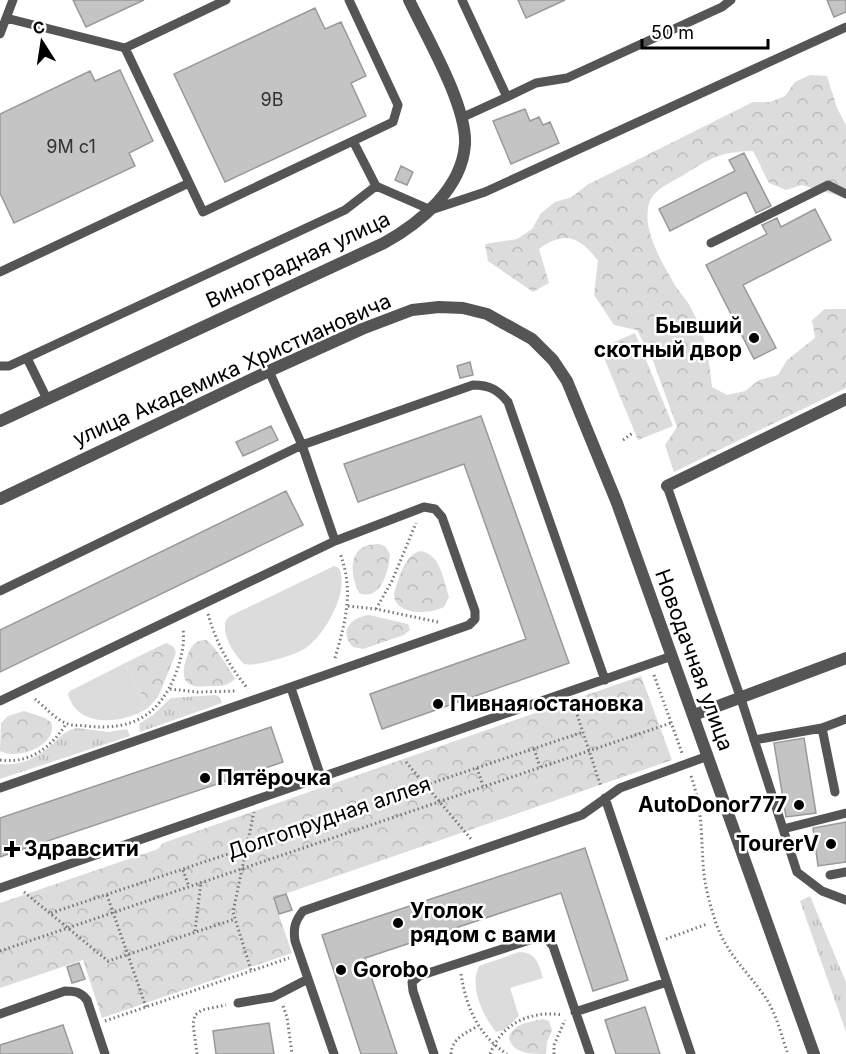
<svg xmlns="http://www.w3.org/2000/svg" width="846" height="1054" viewBox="0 0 846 1054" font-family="Inter,sans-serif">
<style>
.grass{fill:url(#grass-tufts)}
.forest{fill:url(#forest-crowns)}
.pitch{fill:#dcdcdc}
.building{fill:#c4c4c4;stroke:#999;stroke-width:1.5}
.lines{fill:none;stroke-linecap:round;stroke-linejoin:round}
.path{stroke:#777;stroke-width:3;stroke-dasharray:1.5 3;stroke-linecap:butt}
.service{stroke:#555;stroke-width:9}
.minor{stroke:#555;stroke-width:12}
.tertiary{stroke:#555;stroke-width:12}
.poi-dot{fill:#000;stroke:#fff;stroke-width:2}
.labels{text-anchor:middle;stroke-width:5;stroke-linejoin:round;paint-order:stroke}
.number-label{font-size:18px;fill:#313131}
.street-label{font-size:21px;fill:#000;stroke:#fff}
.poi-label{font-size:21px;font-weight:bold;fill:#000;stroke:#fff;text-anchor:start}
</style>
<defs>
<pattern id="grass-tufts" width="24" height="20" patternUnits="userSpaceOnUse" patternTransform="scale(1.5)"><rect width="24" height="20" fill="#dcdcdc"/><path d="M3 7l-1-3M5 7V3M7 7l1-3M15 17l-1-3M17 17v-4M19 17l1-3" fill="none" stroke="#bbb"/></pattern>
<pattern id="forest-crowns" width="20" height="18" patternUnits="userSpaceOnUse" patternTransform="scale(1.5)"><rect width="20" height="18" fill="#dcdcdc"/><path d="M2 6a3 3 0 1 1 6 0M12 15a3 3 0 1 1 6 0" fill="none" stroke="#bbb"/></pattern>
</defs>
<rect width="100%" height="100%" fill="#fff"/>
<!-- grass -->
<path class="grass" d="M216,695L219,697L222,703L140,732L139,724L153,715L171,698Z
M77,728L109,732L127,729L130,736L0,779V764C18,766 36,759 49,747C59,739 64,730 77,728Z
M810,896L846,982V1032L800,901Z"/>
<!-- forest -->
<path class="forest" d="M810,75L827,76L837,108L846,125V198L802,185L786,190L769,183L753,151C718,152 711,158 682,176C673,181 658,188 652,197C638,220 659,258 671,278C676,289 686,298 691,308C706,336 709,357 712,387L727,395L745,391L759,380L778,375L787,360L815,338L812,320L825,309H846V388L674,472L665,445L677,427L652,358L637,330L614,325L594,295L598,261C580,237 565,230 539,249L549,283L533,292L488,261L485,244L517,239L532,229L541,213L555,202L572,197L587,185L753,102H770L785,96L795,82Z
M635,333L673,426L638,440L600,348Z
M379,544L385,546L390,554C389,570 381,602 359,593C348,571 349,543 379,544Z
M420,551C441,554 443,579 449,597L444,607C429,615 393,615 394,593C399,579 404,555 420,551Z
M369,615L408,624L410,630L404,635L363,649L353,647C338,632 351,617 369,615Z
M206,640C213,643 231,671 235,679C228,686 221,686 212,686C206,686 195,688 189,684C178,677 187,653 193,645C197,641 201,640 206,640Z
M166,643L174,647L176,653L158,697L148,708L125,663Z
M641,676L672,760L273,898L292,953L102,1018L83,960L0,988V903L158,849L163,843Z
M24,711L45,718L51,722C59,745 17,761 0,751L1,723L8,716Z
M543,1019L549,1021L552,1030L547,1042L546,1054C531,1054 513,1054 509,1038C513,1023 530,1022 543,1019Z"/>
<!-- pitch -->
<path class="pitch" d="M334,566L339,568C350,591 325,634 307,647C298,655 255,667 244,664C234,654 221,635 226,620L230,616Z
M125,663L148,708C124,724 77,729 68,694L70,691Z
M519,952C536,952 539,964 543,978L510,988L519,1016L504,1030L496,1032C483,1016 469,987 479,966Z"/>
<!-- building -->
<path class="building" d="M73,0H144L86,27Z
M518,0H565L526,18Z
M827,0H846V12L834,17Z
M315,8L325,29L341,22L366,76L351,83L366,116L225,182L174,74Z
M120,70L153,141L129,153L135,166L14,223L0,193V114L90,71L95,81Z
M525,109L530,121L539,117L543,125L550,122L559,143L511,164L493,121Z
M744,153L771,206L756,213L746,192L670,231L659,209L735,171L729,160Z
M401,166L413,172L407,185L395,180Z
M815,209L831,240L743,285L776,348L754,359L706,265L767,234L762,225L777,218L781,227Z
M470,362L473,375L460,378L457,366Z
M481,416L569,663L382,729L370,694L526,639L464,464L358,502L344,464Z
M271,426L278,440L243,456L236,442Z
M286,491L303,525L0,672V630Z
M271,727L283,762L0,857V818Z
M804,738L816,813L786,817L774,743Z
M846,822V862L818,866L813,828Z
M585,848L628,980L593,991L561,893L365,958L397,1054H361L322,935Z
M286,894L292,910L279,914L274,898Z
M79,963L85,979L72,983L67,967Z
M645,1007L660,1054H616L605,1020Z
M269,1023L274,1054H216L213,1031Z
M63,1025L73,1054H0V1045Z"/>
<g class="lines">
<!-- path -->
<path class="path" d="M623,440L634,432
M348,606L376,609L438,622
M376,609L392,581L416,523
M208,614C217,645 228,664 248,689
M335,658C346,620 354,591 340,553
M654,675L682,753
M170,689L198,692L237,691
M35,699C44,706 57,721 68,724C73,726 80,725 86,726C131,731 159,717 176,673C181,659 185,644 183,629
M573,702L601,787
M534,749L540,767
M0,760C29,764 51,748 66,724
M406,762L471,839
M477,768L483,786
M691,776C702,807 701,830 703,863C704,884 710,906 717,926C728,955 746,970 763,994C776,1011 781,1035 788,1054
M426,785L583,732
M183,870L189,887
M24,892L108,961L235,919
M107,895L146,1007
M51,913L246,848
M195,931L201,882
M666,939L707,924
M0,951L671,723
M251,970L233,912L254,812
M461,974C466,1007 478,1035 507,1054
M283,1006L287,1017L292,1054
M105,1021L289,958
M197,1054L193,1024L195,1015L202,1010L226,1005
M451,1054C452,1038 466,1033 478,1026
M490,1054C502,1023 531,1010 563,1015
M554,1054V1045L565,1020"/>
<!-- service -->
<path class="service" d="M226,0L125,48L203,212L393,122L398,105L349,0
M6,18L125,48
M0,34L13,0
M507,97L536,83L567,78L722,7L731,0
M461,118L507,97L462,0
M353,141L376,186L431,210L485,192L846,27
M711,243L828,185L846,194
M0,272L189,183
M27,358L47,399
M0,366H9L345,210L376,186
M269,371L302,445L335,541
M667,486L741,699L797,872L822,891L846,900
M0,591L302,445L473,385C490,385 498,390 508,402L605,680
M291,688L321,777
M0,701L335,541L424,507L435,509L442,517L475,611V619L469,625L0,788
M822,728L835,792
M754,740L822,728L846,719
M605,798L691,1054
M783,829L846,813
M830,875L846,872
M0,888L672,656
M238,1003L273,997L308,979
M575,1012L667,982
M0,1014L65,991C75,991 81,992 87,1000L105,1054
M334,1054L295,941C293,928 295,921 303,911L582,815L620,788L708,756
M434,1054L413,991L412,982L419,976L536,938L547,939L553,946L590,1054"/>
<!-- minor -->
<path class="minor" d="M667,486L846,399
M694,715L846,658"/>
<!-- tertiary -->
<path class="tertiary" d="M0,421L384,243C420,223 462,189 465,144C467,105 426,36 409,0
M0,499L269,371L362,329L412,310L439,307L463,308L487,314L532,339L553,360L567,381L617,503L814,1054"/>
</g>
<!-- markers -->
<g class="poi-dot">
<circle cx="754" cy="338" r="6"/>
<circle cx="438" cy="704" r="6"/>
<circle cx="205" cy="778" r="6"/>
<circle cx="799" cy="805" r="6"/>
<circle cx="831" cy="844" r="6"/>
<path d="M9 840h6v6h6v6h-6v6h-6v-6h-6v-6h6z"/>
<circle cx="398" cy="923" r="6"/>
<circle cx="341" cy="970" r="6"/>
</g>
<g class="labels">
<!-- number labels -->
<g class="number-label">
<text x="272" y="106">9В</text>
<text x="71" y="153">9М с1</text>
</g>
<!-- street labels -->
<g class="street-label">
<text transform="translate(298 260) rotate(-25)" y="7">Виноградная улица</text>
<text transform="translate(232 370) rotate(-24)" y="7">улица Академика Христиановича</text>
<text transform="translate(694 660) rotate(70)" y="7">Новодачная улица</text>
<text transform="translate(329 818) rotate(-19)" y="7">Долгопрудная аллея</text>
</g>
<!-- poi labels -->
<g class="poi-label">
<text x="742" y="333" text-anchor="end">Бывший<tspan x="742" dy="24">скотный двор</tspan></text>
<text x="450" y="711">Пивная остановка</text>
<text x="217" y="785">Пятёрочка</text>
<text x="787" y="812" text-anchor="end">AutoDonor777</text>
<text x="819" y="851" text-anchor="end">TourerV</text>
<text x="24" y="856">Здравсити</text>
<text x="410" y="918">Уголок<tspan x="410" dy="24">рядом с вами</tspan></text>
<text x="353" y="977">Gorobo</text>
</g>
</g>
<!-- north arrow -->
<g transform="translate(42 42) rotate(348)" stroke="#ffffff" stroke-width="4.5" paint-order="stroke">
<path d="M0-4.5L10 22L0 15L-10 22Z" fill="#000000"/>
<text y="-9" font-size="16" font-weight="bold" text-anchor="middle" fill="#000000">С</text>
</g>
<!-- scale -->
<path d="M642 39v9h126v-9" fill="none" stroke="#000000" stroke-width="3"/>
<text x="651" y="39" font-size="18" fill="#000000" stroke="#ffffff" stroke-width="4.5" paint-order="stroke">50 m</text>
</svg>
